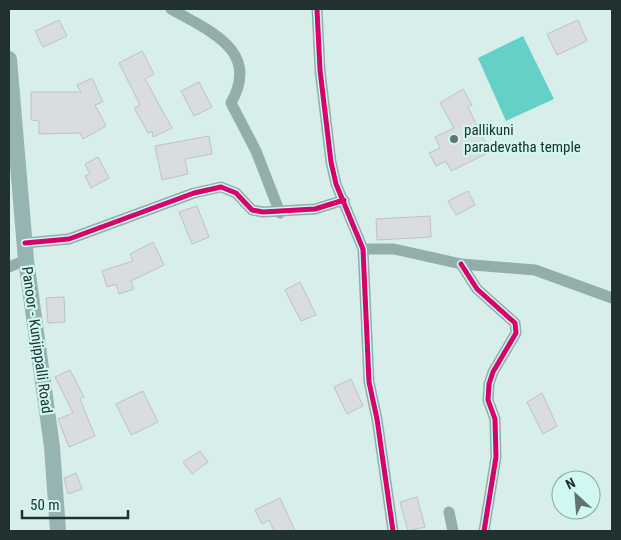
<svg xmlns="http://www.w3.org/2000/svg" width="621" height="540" viewBox="0 0 621 540" font-family="'Roboto Condensed',sans-serif">
<style>
.water{fill:#64d1c7}
.building{fill:#dadddf;stroke:#bec2c4}
.lines{fill:none;stroke-linecap:round;stroke-linejoin:round}
.street{stroke:#92adaa;stroke-width:11}
.secondary{stroke:#98b4b2;stroke-width:16}
.cycleway-casing{stroke:#cef8f1;stroke-width:8}
.cycleway{stroke:#d6006c;stroke-width:5}
.poi-dot{fill:#617371;stroke:#cef8f1;stroke-width:2}
.labels{text-anchor:middle;stroke-width:4.5;stroke-linejoin:round;paint-order:stroke}
.poi-label{font-size:15px;fill:#21312f;stroke:#cef8f1;text-anchor:start}
.street-label{font-size:15px;fill:#21312f;stroke:#cef8f1}
</style>
<rect width="100%" height="100%" fill="#d8eeeb"/>
<!-- water -->
<path class="water" d="M523,36L554,99L506,121L478,58Z"/>
<!-- building -->
<path class="building" d="M59,20L67,36L43,47L35,31Z
M578,20L587,41L557,55L547,34Z
M142,51L154,74L145,79L172,128L153,137L152,131L148,133L134,108L140,105L119,63Z
M92,78L103,102L95,105L106,126L83,139L80,133L39,134V121L31,120V92H81L77,85Z
M199,82L212,107L194,116L181,91Z
M463,89L472,105L468,107L490,152L451,171L446,161L436,166L429,153L440,148L435,137L454,128L440,103Z
M209,136L212,154L185,159L188,174L162,180L155,146Z
M98,157L109,178L91,188L85,176L90,174L85,164Z
M468,191L475,205L456,215L448,201Z
M197,206L209,237L192,244L179,212Z
M430,216L431,237L377,240L376,219Z
M153,242L164,265L131,281L134,289L119,294L116,284L107,287L102,271L133,261L130,254Z
M300,282L316,315L301,321L285,290Z
M64,297L65,322L48,323L46,298Z
M70,370L84,397L80,399L95,436L69,447L58,419L73,413L55,377Z
M351,379L363,406L347,414L334,387Z
M143,391L158,422L131,435L116,404Z
M542,393L557,426L543,434L527,402Z
M200,451L208,462L192,474L183,462Z
M76,473L82,489L68,494L64,478Z
M417,497L425,527L408,531L400,502Z
M280,498L295,531H274L269,520L262,524L255,510Z"/>
<g class="lines">
<!-- street -->
<path class="street" d="M171,9C209,31 261,50 231,103L256,151L280,213
M317,9L320,70L331,162L336,184L363,249L369,382L377,419L393,531
M25,243L69,239L194,193L221,187L236,193L252,210L263,212L315,209L344,200
M363,249H394L461,264L535,270L612,298
M461,264L477,289L515,323L516,333L493,372L489,384L488,400L495,419L496,457L484,531
M9,267L26,260
M449,512L453,531"/>
<!-- secondary -->
<path class="secondary" d="M9,59L26,260L52,447L58,531"/>
<defs>
<path id="cycleway" d="M317,9L320,70L331,162L336,184L363,249L369,382L377,419L393,531
M25,243L69,239L194,193L221,187L236,193L252,210L263,212L315,209L344,200
M461,264L477,289L515,323L516,333L493,372L489,384L488,400L495,419L496,457L484,531"/>
</defs>
<!-- cycleway casing -->
<use href="#cycleway" class="cycleway-casing"/>
<!-- cycleway -->
<use href="#cycleway" class="cycleway"/>
</g>
<!-- markers -->
<circle class="poi-dot" cx="454" cy="139" r="5"/>
<g class="labels">
<!-- poi labels -->
<g class="poi-label">
<text x="464" y="135">pallikuni<tspan x="464" dy="17">paradevatha temple</tspan></text>
</g>
<!-- street labels -->
<g class="street-label">
<text transform="translate(37 340) rotate(82)" y="5">Panoor - Kunjippalli Road</text>
</g>
</g>
<!-- border -->
<rect width="621" height="540" fill="none" stroke="#21312f" stroke-width="20"/>
<!-- north arrow -->
<g transform="translate(576 495) rotate(334)"><circle r="24" fill="#cef8f1" stroke="#89a8a3"/>
<path d="M0-4L9 19L0 12L-9 19Z" fill="#617371"/>
<text y="-8" font-size="14" font-weight="bold" text-anchor="middle" fill="#21312f">N</text>
</g>
<!-- scale -->
<path d="M22 510v8h106v-8" fill="none" stroke="#21312f" stroke-width="2.5"/>
<text x="30" y="510" font-size="15" fill="#21312f" stroke="#cef8f1" stroke-width="4" paint-order="stroke">50 m</text>
</svg>
